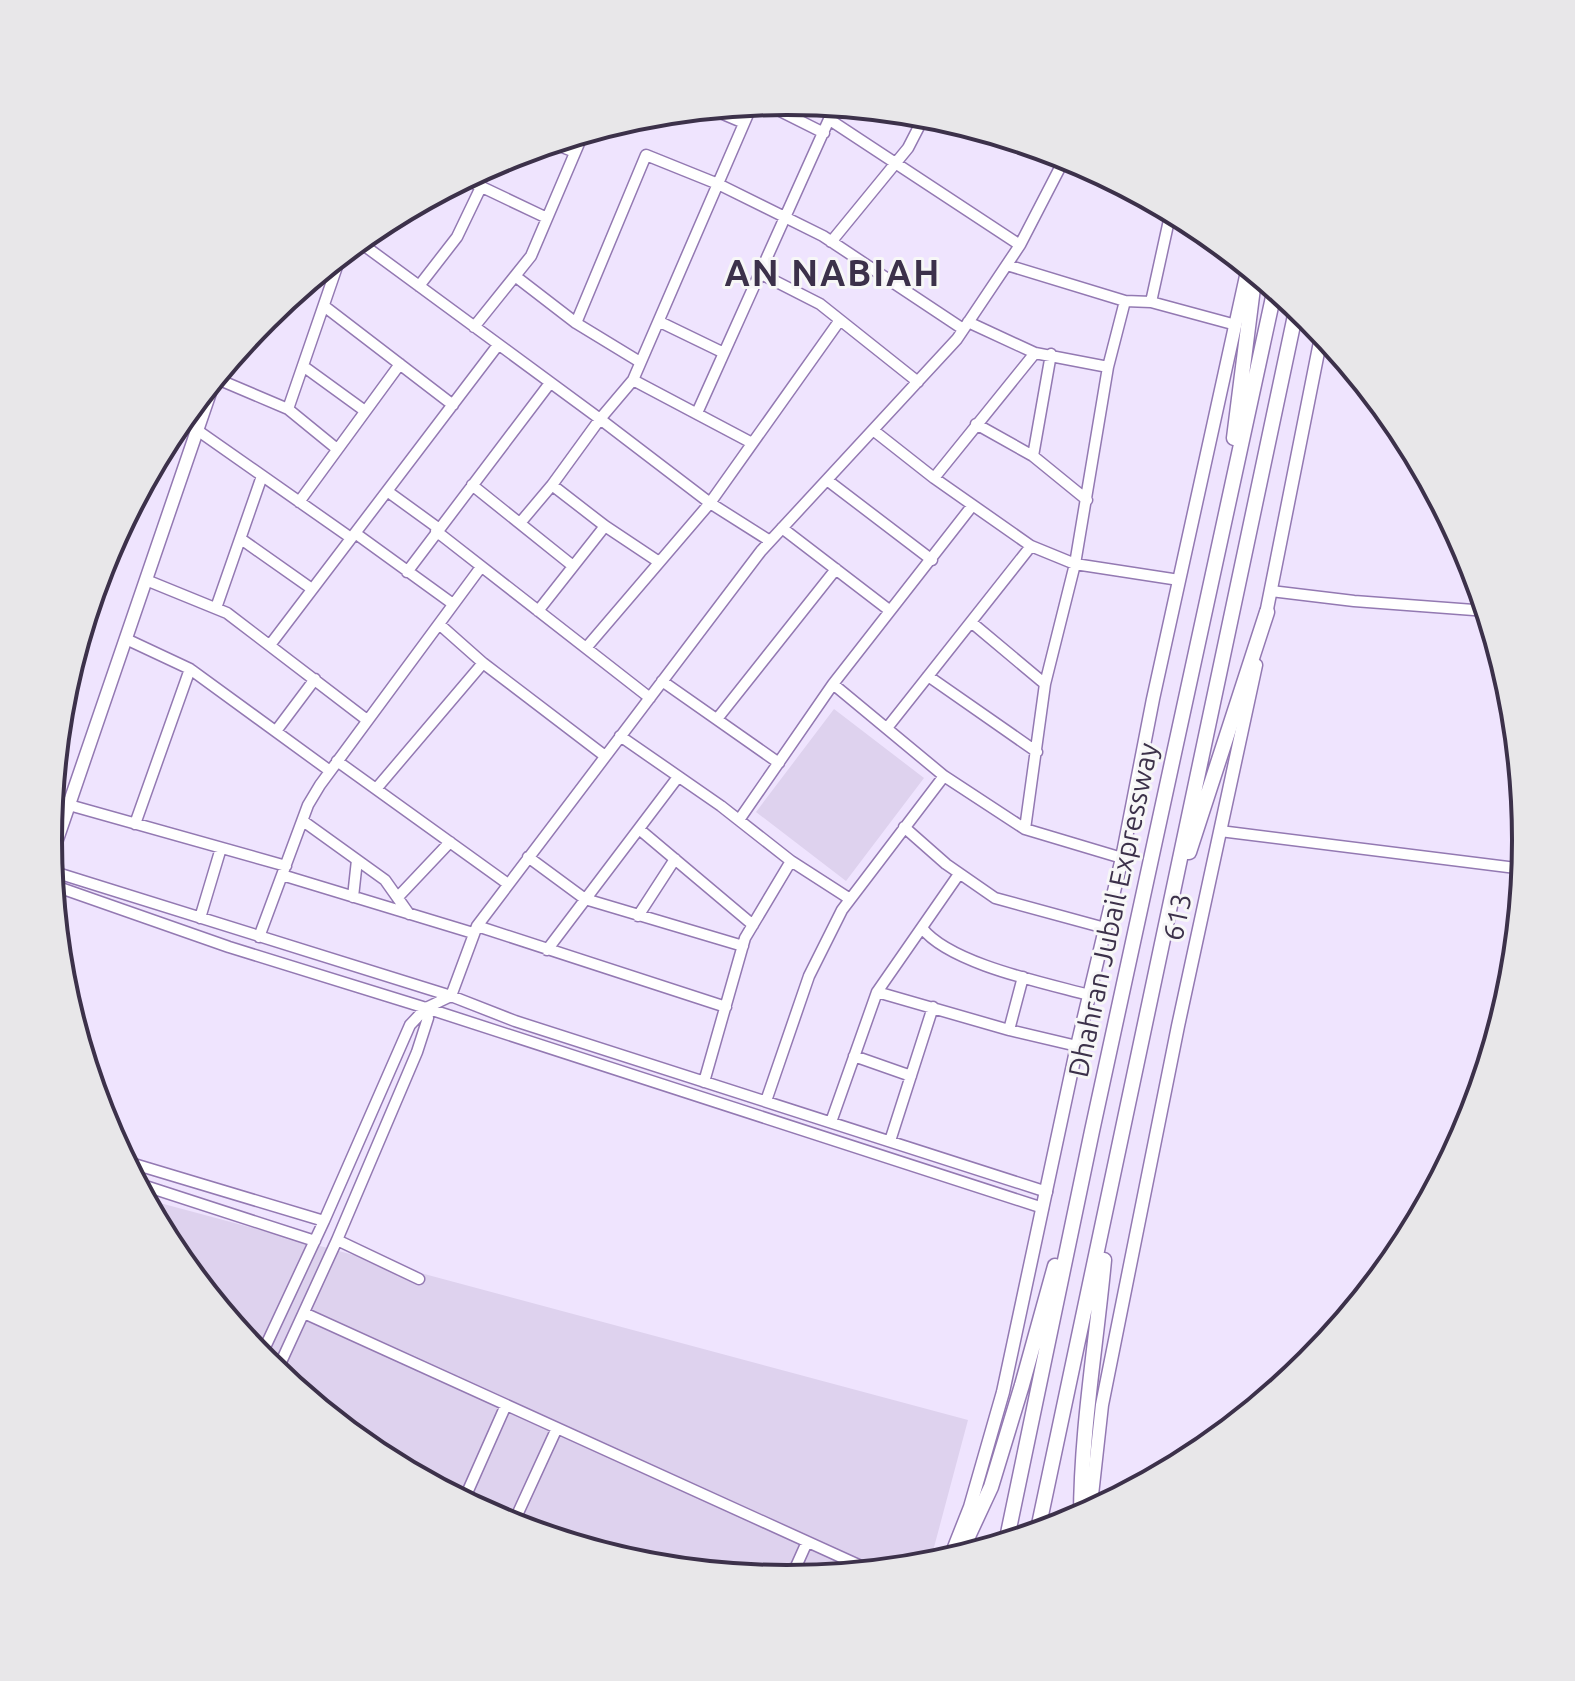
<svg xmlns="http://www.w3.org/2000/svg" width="1575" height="1681" viewBox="0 0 1575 1681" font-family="Ubuntu,sans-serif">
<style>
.built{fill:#ded2ee}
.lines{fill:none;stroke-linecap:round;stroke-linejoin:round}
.minor-casing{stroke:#9379b2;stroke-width:13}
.major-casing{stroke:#9379b2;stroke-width:15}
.highway-casing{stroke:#9379b2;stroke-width:17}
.minor{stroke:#fff;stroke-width:10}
.major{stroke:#fff;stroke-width:12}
.highway{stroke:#fff;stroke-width:14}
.labels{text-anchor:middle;stroke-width:6;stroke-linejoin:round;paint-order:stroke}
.street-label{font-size:28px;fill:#3c314a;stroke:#f7f7f7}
.district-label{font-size:36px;font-weight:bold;letter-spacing:2px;fill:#3c314a;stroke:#f7f7f7}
.rim{fill:none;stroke:#3c314a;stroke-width:4}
</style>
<rect width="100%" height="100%" fill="#efe4fe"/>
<!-- built -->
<path class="built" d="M834,709L924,778L846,881L756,812Z
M145,1199L968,1420L929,1566L787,1580L643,1566L504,1524L376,1455L264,1363L172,1251Z"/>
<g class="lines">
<defs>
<path id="minor" d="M764,103L824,133
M711,109L744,123
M830,120L1020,245
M552,143L575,152
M465,179L547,218
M358,241L600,419L710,503L770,541
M831,242L908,148L925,115
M1007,265L1125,301L1151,302L1236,325
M761,274L820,304L918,382
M515,276L576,323L640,362
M419,286L457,237L481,187
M1151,302L1171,211
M324,306L453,405
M660,322L724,353
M968,322L1035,353L1108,367
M576,323L646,155L718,184L823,236L963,329
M474,327L531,256L583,134
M303,366L365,411
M215,378L288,409L337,449
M633,380L752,443
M288,409L341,255
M697,413L835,106
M976,424L1033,456L1087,500
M197,430L351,538
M873,430L934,478L1031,546L1075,564L1179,580
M1033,456L1051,354
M934,478L1035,353
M827,480L932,560
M472,485L573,566
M552,485L605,526L659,562
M387,491L438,528
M299,502L400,364
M520,523L552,485L600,419L633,380L752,105
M782,528L889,610
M436,531L650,698
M355,533L453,604
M241,539L312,589
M407,572L550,383
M146,580L227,613L367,720
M1271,591L1354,601L1487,611
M216,608L262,476
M538,611L605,526
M971,622L1045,684
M439,624L483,663L605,756
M126,639L190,669L330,771
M270,645L498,345
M586,648L710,503L840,320
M928,676L1037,752
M662,681L779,763
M833,684L944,776L1025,829L1122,858
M717,719L836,569
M887,728L1031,546
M276,731L315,679
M620,736L721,806L791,861L850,899
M337,761L508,884
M376,789L483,663
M69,805L286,866
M739,820L833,684L972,506
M303,821L385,880L409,914
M135,824L190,669
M904,827L946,864L995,898L1105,928
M639,829L753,925
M1025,829L1045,684L1075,564L1108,367L1125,301
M1220,831L1524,869
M528,857L585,899L743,946
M51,871L451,996L515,1021L1047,1192
M282,875L473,933
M52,885L229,947L426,1008L1043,1208
M353,897L357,860
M398,897L450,842
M638,916L675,859
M200,918L221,848
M477,926L726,1007
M922,928C950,964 1045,983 1089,995
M259,937L308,805L320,785L481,567
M547,950L678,777
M877,992L1009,1030L1077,1046
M1009,1030L1023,977
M854,1056L911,1076
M704,1082L745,938L791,861
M766,1101L809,976L842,910L944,776
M831,1122L877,992L959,874
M890,1141L933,1007
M124,1161L324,1221
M136,1183L315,1241
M337,1240L419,1279
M304,1313L874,1572
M260,1358L324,1221L410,1025L426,1008L451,996L477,926L761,551L957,339L1020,245L1066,156
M276,1373L337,1240L417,1052L428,1018L426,1008
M463,1502L506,1405
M512,1526L557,1428
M790,1580L807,1542"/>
<path id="major" d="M1265,619L1322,332
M50,860L215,378
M1090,1513L1102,1405L1178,1026L1256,665
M949,1560L970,1507L1003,1392L1077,1046L1122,858L1153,699L1248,267"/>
<path id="highway" d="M1234,438L1255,272
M1189,852L1267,612
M1081,1518C1081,1431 1096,1346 1104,1260
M1037,1534L1297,306
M1006,1543L1092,1131L1275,288
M958,1558L991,1487L1022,1385L1055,1266"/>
</defs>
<!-- minor casing -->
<use href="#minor" class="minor-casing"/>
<!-- major casing -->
<use href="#major" class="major-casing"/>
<!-- highway casing -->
<use href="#highway" class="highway-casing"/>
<!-- minor -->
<use href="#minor" class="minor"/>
<!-- major -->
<use href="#major" class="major"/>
<!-- highway -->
<use href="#highway" class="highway"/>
</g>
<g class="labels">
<!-- street labels -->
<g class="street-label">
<text transform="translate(1113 910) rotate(-78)" y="10">Dhahran Jubail Expressway</text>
<text transform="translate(1177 917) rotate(-78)" y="10">613</text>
</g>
<!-- district labels -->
<g class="district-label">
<text x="833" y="286">AN NABIAH</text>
</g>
</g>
<!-- crop -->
<path d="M0 0H1575V1681H0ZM62 840a725 725 0 1 1 1450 0a725 725 0 1 1-1450 0Z" fill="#e8e7e9" fill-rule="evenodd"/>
<path class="rim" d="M62 840a725 725 0 1 1 1450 0a725 725 0 1 1-1450 0Z"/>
</svg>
